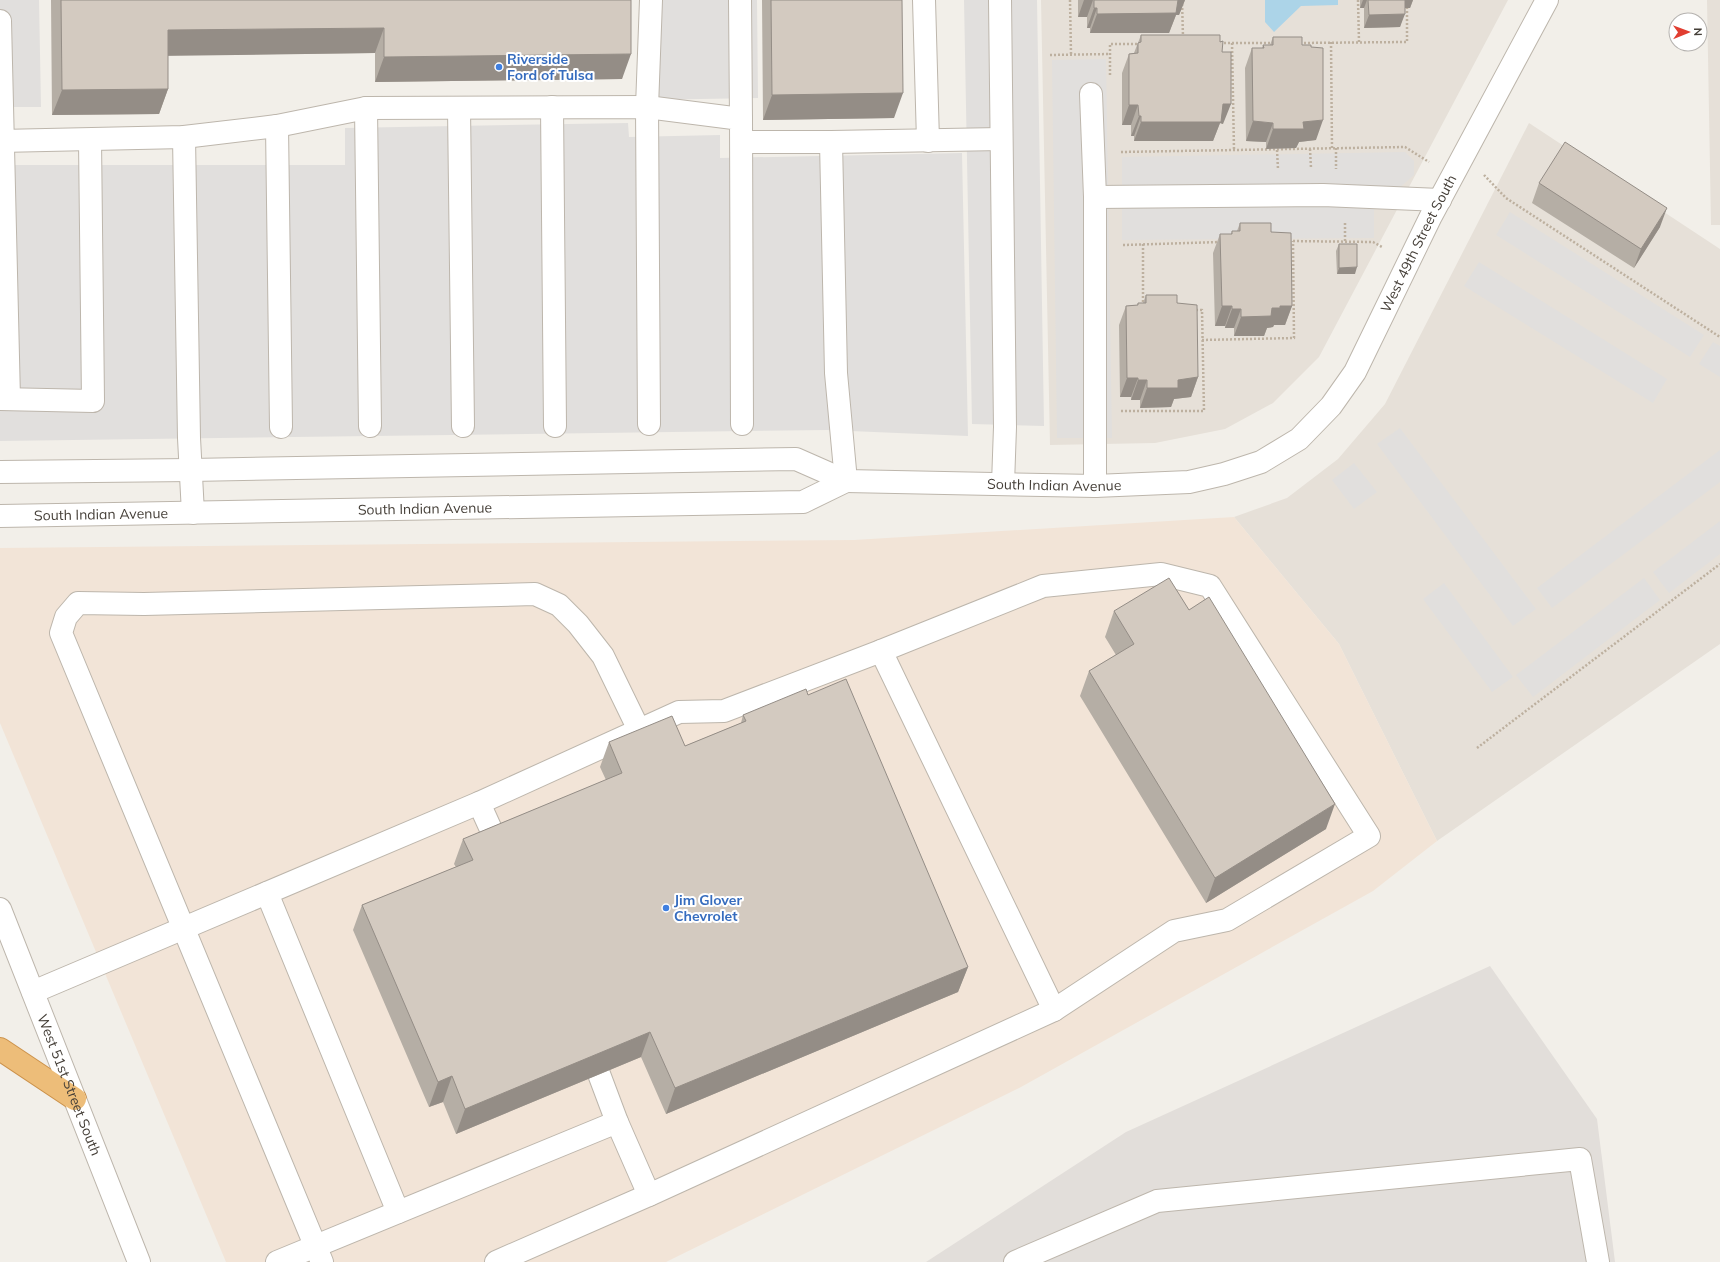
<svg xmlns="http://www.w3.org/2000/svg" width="1720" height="1262" viewBox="0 0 1720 1262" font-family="Mulish,sans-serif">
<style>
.residential{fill:#e6e0d8}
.commercial{fill:#f2e4d7}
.industrial{fill:#e2deda}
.parking{fill:#e1dfdd}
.water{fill:#acd4e8}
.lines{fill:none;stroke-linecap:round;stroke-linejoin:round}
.minor-casing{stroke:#bdb6ac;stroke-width:24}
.highway-casing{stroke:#cb914a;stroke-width:24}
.path{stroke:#bdb09f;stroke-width:2.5;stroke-dasharray:2 2;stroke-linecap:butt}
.minor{stroke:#fff;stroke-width:22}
.highway{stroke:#edbd79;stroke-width:22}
.wall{fill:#b5aea5}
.shaded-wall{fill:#948d86}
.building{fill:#d3cac0;stroke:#948d86}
.shop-dot{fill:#3f7fe0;stroke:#fff;stroke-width:1.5}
.labels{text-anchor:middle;stroke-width:4;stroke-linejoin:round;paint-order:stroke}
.shop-label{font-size:14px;font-weight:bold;fill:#366cbe;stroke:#fff;text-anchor:start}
.street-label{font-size:14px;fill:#453f38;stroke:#fff}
</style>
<rect width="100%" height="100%" fill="#f2efe9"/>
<!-- residential -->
<path class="residential" d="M1041,0H1508L1319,357L1273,403L1225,429L1155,443L1050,445Z
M1707,0H1720V225H1711Z
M1529,123L1720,249V644L1437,841L1339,644L1234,517L1287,498L1338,459L1385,404Z"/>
<!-- commercial -->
<path class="commercial" d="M1234,517L1339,644L1437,841L1373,891L1021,1087L666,1262H226L0,723V548L854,540Z"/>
<!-- industrial -->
<path class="industrial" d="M1490,966L1597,1119L1615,1262H926L1126,1132Z"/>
<!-- parking -->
<path class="parking" d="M0,0H39L41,107H0Z
M641,0H757L758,98L643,100Z
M964,0H1037L1044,426L972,424Z
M1106,59L1112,438H1057L1052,60Z
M628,123L629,137L720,135V158L962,153L968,436L827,430L0,441V165H345V128Z
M1405,152L1414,161V175L1374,210V238L1122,240V157Z
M1510,212L1704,335L1690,357L1496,235Z
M1479,262L1667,379L1653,403L1464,286Z
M1713,342L1720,346V377L1699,364Z
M1400,428L1536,609L1513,626L1377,444Z
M1720,450V482L1552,608L1537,588Z
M1354,463L1377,492L1354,509L1332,480Z
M1720,521V554L1669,593L1653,572Z
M1644,578L1660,600L1533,697L1516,675Z
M1444,583L1513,677L1492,692L1423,599Z"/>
<!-- water -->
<path class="water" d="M1265,0H1338V5L1301,6L1274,32L1265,22Z"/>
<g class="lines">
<defs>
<g id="minor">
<path d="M740,0L741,119"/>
<path d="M924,0L928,141"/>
<path d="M1000,0L1005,427L1003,484"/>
<path d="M0,21L9,399"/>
<path d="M1091,94L1095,197V486"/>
<path d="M552,107L555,426"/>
<path d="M366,108L370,426"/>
<path d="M459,108L463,426"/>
<path d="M277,126L281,427"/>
<path d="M184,137L189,438L193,513"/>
<path d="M0,141L184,137L277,126L366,108L647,107L741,119L742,424"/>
<path d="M742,142H831L1001,139"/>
<path d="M831,142L836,373L846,481"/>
<path d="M1095,197L1323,195L1440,200"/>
<path d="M0,399L93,401L90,140"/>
<path d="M649,424L647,107L651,0"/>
<path id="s1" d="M0,472L191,470L796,459L846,481L1095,486L1189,482L1224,474L1261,462L1299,439L1331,406L1355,372L1431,216L1547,0"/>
<path id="s2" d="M0,516L803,502L846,481"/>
<path d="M479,803L498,845"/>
<path d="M267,893L398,1212"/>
<path id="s3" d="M0,909L139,1262"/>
<path d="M33,992L479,803L679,712L724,711L881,651L1054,1010"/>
<path d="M599,1074L617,1122"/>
<path d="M277,1262L617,1122L649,1195L1054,1010L1174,931L1227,920L1369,836L1210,586L1161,574L1043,586L881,651"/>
<path d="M322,1262L61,633L66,617L78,603L144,604L535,594L559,605L578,624L603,656L639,730"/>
<path d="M496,1262L649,1195"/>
<path d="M1015,1262L1157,1201L1580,1159L1598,1262"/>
</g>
<path id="highway" d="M0,1049L75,1099"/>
</defs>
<!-- minor casing -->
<use href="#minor" class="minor-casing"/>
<!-- highway casing -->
<use href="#highway" class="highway-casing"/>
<!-- path -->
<path class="path" d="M1070,0L1071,54
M1182,0L1183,37
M1358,0L1359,42
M1331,42L1332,148
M1220,43H1273
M1232,43L1234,150
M1300,43L1407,42V8
M1050,55L1110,54
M1110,75V44H1141
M1336,148V169
M1310,149L1311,168
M1277,150L1278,169
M1121,152L1405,147L1429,162
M1484,175L1506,198L1720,337
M1345,223V243
M1289,241L1373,242L1382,247
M1143,244V306
M1123,245L1220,242
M1202,340L1294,338L1293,241
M1121,411H1204L1202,310H1194
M1477,748L1720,564"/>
<!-- minor -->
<use href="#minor" class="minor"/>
<!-- highway -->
<use href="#highway" class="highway"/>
</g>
<!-- wall -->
<path class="wall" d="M51,0H631L622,79L375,82V53L168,55V89L159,114L52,115Z
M762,0H902L894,118L763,120Z
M1078,0H1185L1179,15H1176L1169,33H1090V28H1087V17H1078Z
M1360,0H1413L1410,8H1405L1400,27L1364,28V8H1360Z
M1141,35L1220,42L1222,52L1223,124L1220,123L1213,141H1134V136H1131V125H1122V73L1129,54L1134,53Z
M1273,37L1302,45L1316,140L1299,142L1296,148L1266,149V142L1246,141L1245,68L1252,48H1262L1263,45H1270Z
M1539,183L1660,227L1634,268L1532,203Z
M1240,223L1271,232L1292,306L1285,325H1274L1273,327L1267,328L1264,336H1234V328H1225V326H1215L1213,253L1220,234H1231L1232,231H1237Z
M1339,244L1355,274H1337L1336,251Z
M1146,295L1177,303L1198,377L1191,397L1174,399L1171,407L1140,408V400H1131V397H1120L1119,325L1126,306L1137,305L1138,303H1143Z
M1114,611L1326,829L1206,903L1080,696L1089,671L1116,655L1105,637Z
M808,695L968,967L958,992L666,1114L641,1057L456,1134L443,1102L429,1107L353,930L362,905L456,867L454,864L463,839L606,780L600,767L609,742L685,746L741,723L743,715Z"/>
<!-- shaded-wall -->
<path class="shaded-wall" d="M1084,0H1093L1087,17H1078Z
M1177,0H1185L1179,15H1176L1169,33H1090L1097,14Z
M1363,0H1367L1364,8H1360Z
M1403,0H1413L1410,8H1400Z
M1094,8H1097L1090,28H1087Z
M1405,14L1400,27L1364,28L1369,15Z
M384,28L375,53L158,56L168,30Z
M631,54L622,79L375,82L384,57Z
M168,89L159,114L52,115L62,90Z
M903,93L894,118L763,120L772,95Z
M1223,104H1231L1223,124L1220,123L1213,141H1134L1141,122Z
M1129,105H1138L1131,125H1122Z
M1139,116H1141L1134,136H1131Z
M1323,120L1316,140L1299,142L1296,148L1266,149L1273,129L1303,122Z
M1253,121L1273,123L1266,142L1246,141Z
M1667,208L1660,227L1634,268L1641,249Z
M1357,267L1355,274H1337L1339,268Z
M1222,306H1232L1225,326H1215Z
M1280,306H1292L1285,325H1274L1273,327L1267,328L1264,336H1234L1241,317Z
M1232,309H1241L1234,328H1225Z
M1198,377L1191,397L1174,399L1171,407L1140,408L1147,388L1178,380Z
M1127,378H1138L1131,397H1120Z
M1138,380H1147L1140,400H1131Z
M1335,804L1326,829L1206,903L1215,878Z
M968,967L958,992L666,1114L675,1088Z
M650,1032L641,1057L456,1134L465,1109Z
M452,1076L443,1102L429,1107L438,1082Z"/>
<!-- building -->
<path class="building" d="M61,0H631V54L384,57V28L168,30V89L62,90Z
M771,0H902L903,93L772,95Z
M1094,0H1178L1176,13L1097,14V8H1094Z
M1368,0H1405V14L1369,15Z
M1141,35H1220V42L1223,41L1222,52H1231V104H1223L1221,122H1141V116H1139L1138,105H1129V54L1138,53V43L1141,42Z
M1273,37H1302V45H1311V47L1323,48V120L1303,122L1304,129H1273V123L1253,121L1252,48H1264L1263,45H1273Z
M1565,142L1667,208L1641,249L1539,183Z
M1240,223H1271V232L1291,233L1292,306H1280V308H1272L1271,316L1241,317V309H1232V306H1222L1220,234H1232V231H1240Z
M1339,244H1357V267L1339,268Z
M1146,295H1177V303L1197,305L1198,377L1178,380V388H1147V380H1138V378H1127L1126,306L1138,305V303H1146Z
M1169,578L1189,610L1209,597L1335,804L1215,878L1089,671L1134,644L1114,611Z
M846,679L968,967L675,1088L650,1032L465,1109L452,1076L438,1082L362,905L473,860L463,839L622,773L609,742L672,716L685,746L746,721L743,715L806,689L808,695Z"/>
<!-- markers -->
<g class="shop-dot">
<circle cx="499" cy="67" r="4"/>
<circle cx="666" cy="908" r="4"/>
</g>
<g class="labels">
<!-- shop labels -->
<g class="shop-label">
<text x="507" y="64">Riverside<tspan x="507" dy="16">Ford of Tulsa</tspan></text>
<text x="674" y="905">Jim Glover<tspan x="674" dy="16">Chevrolet</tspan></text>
</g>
<!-- street labels -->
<g class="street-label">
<text dy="5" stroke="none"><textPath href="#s1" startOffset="1544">West 49th Street South</textPath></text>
<text dy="5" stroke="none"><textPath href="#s1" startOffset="1059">South Indian Avenue</textPath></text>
<text dy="5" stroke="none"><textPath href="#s2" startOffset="425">South Indian Avenue</textPath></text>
<text dy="5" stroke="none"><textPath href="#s2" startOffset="101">South Indian Avenue</textPath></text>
<text dy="5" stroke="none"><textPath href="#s3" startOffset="189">West 51st Street South</textPath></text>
</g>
</g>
<!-- north arrow -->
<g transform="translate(1688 32) rotate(89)"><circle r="19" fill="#ffffff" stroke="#b5b2af"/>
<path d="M0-3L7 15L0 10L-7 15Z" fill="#e13e31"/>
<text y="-6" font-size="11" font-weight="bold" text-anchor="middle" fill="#453f38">N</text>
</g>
</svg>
